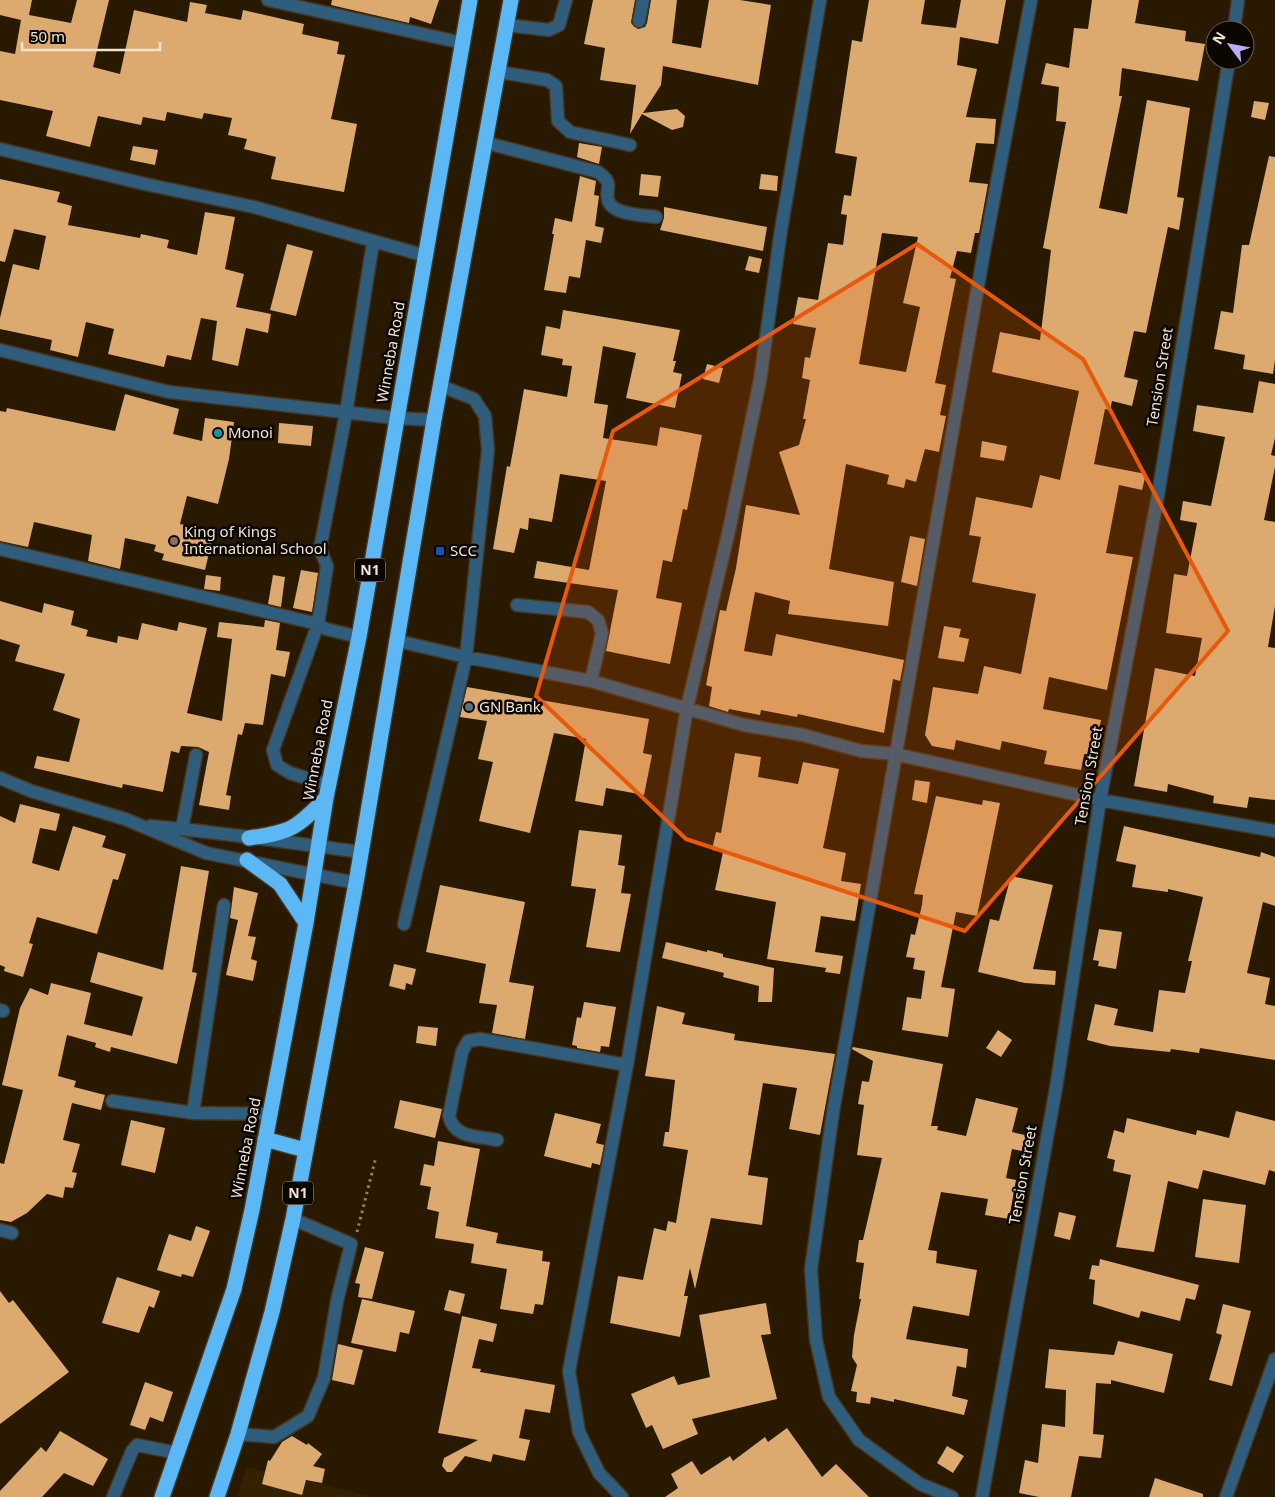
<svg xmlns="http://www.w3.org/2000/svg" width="1275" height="1497" viewBox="0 0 1275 1497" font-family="'Noto Sans',sans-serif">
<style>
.built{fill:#342100}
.building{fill:#dcaa6f;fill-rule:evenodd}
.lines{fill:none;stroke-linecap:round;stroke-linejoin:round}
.minor-casing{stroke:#44351e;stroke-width:15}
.highway-casing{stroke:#44351e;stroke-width:18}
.path{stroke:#8f826e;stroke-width:3;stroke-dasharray:2.5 4;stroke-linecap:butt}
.minor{stroke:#315d7c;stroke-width:12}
.highway{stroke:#5cb7f5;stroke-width:15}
.marked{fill:#e8590c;fill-opacity:0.2;stroke:#e8590c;stroke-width:4;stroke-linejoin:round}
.culture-dot{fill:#0f9aa8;stroke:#0c0600;stroke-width:2}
.education-dot{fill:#8d6e63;stroke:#0c0600;stroke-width:2}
.transit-dot{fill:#1a4fb4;stroke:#0c0600;stroke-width:2}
.service-dot{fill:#5c6f8a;stroke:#0c0600;stroke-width:2}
.labels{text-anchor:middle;stroke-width:5;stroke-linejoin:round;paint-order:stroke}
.shield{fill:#0c0600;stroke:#aaa194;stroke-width:1}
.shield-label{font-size:14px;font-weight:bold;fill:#eee4d4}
.street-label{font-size:15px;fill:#eee4d4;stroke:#0c0600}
.poi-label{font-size:15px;fill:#eee4d4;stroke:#0c0600;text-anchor:start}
</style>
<rect width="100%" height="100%" fill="#281900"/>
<!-- built -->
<path class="built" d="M247,1467L374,1497H237Z"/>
<!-- building -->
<path class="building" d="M0,0H32L29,15L71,23L77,0H109L93,67L120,74L134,10L187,22L190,2L207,5L205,13L241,20L243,10L304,24L302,34L339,42L337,54L345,55L331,119L357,124L344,192L271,179L276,157L244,149L247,139L228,135L232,118L204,113L202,119L167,112L165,121L143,117L141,125L98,116L90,147L46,136L53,111L0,100V51L15,54L21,20L0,15Z
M332,0H439L431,24L410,17L409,23L348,9L331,5Z
M593,0H635L631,23L638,29L645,27L647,23L651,0H677L672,43L701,48L709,0H740L771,5L758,85L663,66L661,85L643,113L677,109L685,116L683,127L672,130L642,114L630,134L636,85L600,80L605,48L584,44Z
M869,0H925L921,24L956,28L961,0H1006L998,44L960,37L957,65L977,69L966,117L996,119L994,144L976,143L969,182L988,184L979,233H975L971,253L957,251L950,278L956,279L935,383L946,385L940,415L946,416L939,452L925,449L916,482L906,479L904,488L887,484L889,475L846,464L829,569L894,582L888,626L788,614L790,601L755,592L744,651L772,656L776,634L904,660L900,681L893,679L884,733L798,714L797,717L761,710L760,715L729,709L728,712L709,706L712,687L706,685L720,610L726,611L736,568L746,505L800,515L779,452L799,445L806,419H803L810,380L802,378L805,357L810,358L816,328L793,324L798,297L818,300L828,243L843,245L847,215L841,214L844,195L851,196L857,157L835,153L852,40L862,42ZM882,233L918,237L903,303L920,307L906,372L859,364Z
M1092,0H1139L1135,23L1186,31L1185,41L1205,44L1198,81L1122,68L1119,96H1122L1099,208L1127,214L1147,100L1190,108L1177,197L1184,198L1179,230L1168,227L1146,333L1134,331L1124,377L1138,380L1132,406L1112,401L1110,410L1105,409L1094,464L1146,474L1142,490L1119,485L1106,553L1133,557L1107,690L1049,677L1043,709L1101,720L1094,756L1084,754L1081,770L1044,764L1047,751L1002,741L1000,750L956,740L954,750L932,746L925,735L933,687L978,694L984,666L1021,674L1036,594L972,582L981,537L969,535L976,497L1032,508L1040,475L1060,480L1079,391L992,372L1000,332L1040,340L1051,250L1043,248L1066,122L1056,121L1059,87L1041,84L1046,63L1069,68L1074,28L1088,29Z
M1254,101L1269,103L1265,120L1251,117Z
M579,143L602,147L599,164L577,157Z
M133,146L158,150L155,165L130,160Z
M1269,156L1275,157V360L1273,374L1243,369L1245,355L1214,349L1221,311L1233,313L1242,245H1249Z
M641,174L661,176L658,197L639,195Z
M761,174L778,176L777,191L759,189Z
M580,176L596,181L594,195L599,196L595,226L604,228L601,243L586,240L580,278L569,276L566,293L544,290L554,234H552L555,218L572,222Z
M0,179L60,192L57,202L72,206L68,225L140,238L141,234L169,240L167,248L197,255L205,212L235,217L225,269L244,274L236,307L271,314L268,333L246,328L238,366L212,360L217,321L201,318L191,360L167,355L164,367L108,354L114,329L86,322L78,357L50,350L52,340L0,329V318L13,264L39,270L46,236L14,229L5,262L0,261Z
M664,207L767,227L763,251L660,230L664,218Z
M287,244L313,251L296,316L270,310Z
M749,256L762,259L759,273L745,270Z
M563,310L680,330L673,361H676L673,372L682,374L675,408L626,398L636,353L603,346L594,403L608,405L603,438L657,446L660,427L702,435L687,510L683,509L672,562L663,560L656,598L682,603L670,664L606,651L618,590L534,578L537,561L589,570L606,481L560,474L552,522L529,518L528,530L520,528L514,553L493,549L507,466L510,467L524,389L567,397L572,366L562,365L563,359L541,355L546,326L560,329Z
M707,364L723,368L719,383L703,379Z
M1259,381L1275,384V438L1271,455L1275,456V467L1264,520L1275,522V606L1268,647L1275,648V800L1249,797L1247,808L1213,803L1214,796L1168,784L1167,792L1134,786L1155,668L1195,676L1202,638L1166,633L1174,574L1187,576L1197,523L1180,520L1183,501L1211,506L1225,437L1193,431L1197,405L1253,413Z
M125,394L179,409L173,434L202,441L205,418L234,422L229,459L218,504L187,496L180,524L214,532L205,570L162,560L164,554L154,551L156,545L125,538L120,569L88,561L92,535L34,522L28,547L0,541V411L6,412L7,408L115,431Z
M279,423L313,426L311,446L278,443Z
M982,441L1007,446L1004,461L980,457Z
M910,536L925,539L917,586L901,582Z
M301,570L318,573L312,612L293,608Z
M206,575L221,577L220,591L204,589Z
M273,575L285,577L281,607L268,604Z
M0,601L42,613L44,603L74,611L71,625L88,630L86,636L117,643L118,636L138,640L142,623L177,631L179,622L207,628L187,713L222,721L232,639L217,637L219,622L264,627L265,620L280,623L276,650L290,652L285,677L271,674L263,725L245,723L242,735L238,734L226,795L231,796L229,810L199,805L209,752L198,747L181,746L179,753L171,751L163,792L123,784L122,788L34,768L37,756L69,762L80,719L53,710L65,674L15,661L20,645L0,639Z
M944,626L961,629L959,637L969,639L964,662L938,658Z
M467,687L649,719L643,753L652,755L644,795L606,788L603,806L575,801L586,739L554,733L530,833L479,821L493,762L478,759L487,721L460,717Z
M735,753L761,757L758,777L798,784L803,762L839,769L823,848L846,853L841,881L861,884L855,921L821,916L815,952L843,956L840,974L825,972L826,968L767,959L776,902L715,890L723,852L712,850L716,832L721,833Z
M915,780L930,782L927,803L912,800Z
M936,796L982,805L983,800L1000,803L977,916L956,912L941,987L955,989L948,1037L902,1030L907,997L921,999L925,971L913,969L915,958L906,957L911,934L915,935L922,905L923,895L914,894Z
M20,804L60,814L56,831L40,828L32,863L59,871L73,826L106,836L102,847L126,854L118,880L113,879L97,934L37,917L29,943L33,944L23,977L4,971L5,967L0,965V816L15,823Z
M1124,826L1260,857L1261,852L1275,857V906L1263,902L1247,973L1270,978L1265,1004L1275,1006V1060L1200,1048L1199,1053L1171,1049L1170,1052L1110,1046L1087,1040L1095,1004L1118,1009L1114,1025L1153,1032L1159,990L1185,993L1192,961H1188L1203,897L1168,889V892L1132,887L1136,865L1116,861Z
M579,830L622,835L618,865L625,866L621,893L631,894L620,952L586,947L596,889L571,886Z
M181,866L209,871L192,972L197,973L177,1064L111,1047L110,1052L95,1047L96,1043L67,1035L58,1076L76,1081L74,1087L105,1095L101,1110L72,1103L63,1140L80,1144L72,1172L77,1173L73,1188L65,1187L63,1198L47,1194L27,1213L11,1222L0,1220V1163L4,1164L23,1090L2,1085L20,1008L30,988L48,995L51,983L91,993L84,1024L132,1036L143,997L90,982L98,952L163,970Z
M1011,876L1053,885L1033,969L1056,971L1055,985L1025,983L978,972L990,919L999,921Z
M440,885L525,902L509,982L534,986L525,1039L492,1033L497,1005L479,1003L486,964L426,952Z
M234,887L258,893L248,936L256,937L251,959L257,961L253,981L226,975L238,920L230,918Z
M1099,929L1122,932L1116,969L1098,966L1099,961L1093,960Z
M666,942L707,952V950L723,954V957L774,968L772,1002H758L759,986L723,977L724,973L662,958Z
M394,964L416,969L412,985L406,983L405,990L389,986Z
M584,1002L616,1007L609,1047L601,1046L600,1052L577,1048V1046L572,1045L577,1017L581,1018Z
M657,1006L685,1013L682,1024L735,1034L734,1040L835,1054L820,1135L789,1129L797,1088L763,1083L748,1175L768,1178L762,1225L711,1218L695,1289L690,1268L684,1296H688L680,1337L610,1323L618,1276L643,1280L654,1228L666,1231L668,1221L676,1223L688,1150L663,1146L665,1132H669L675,1080L645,1076Z
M418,1026L438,1028L436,1046L416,1043Z
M998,1030L1012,1040L1001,1057L986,1048Z
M853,1047L943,1064L931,1126H938L937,1130L966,1136L976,1098L1018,1108L1012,1132L1029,1136L1026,1152L1012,1149L1006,1178L1016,1180L1009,1219L985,1215L988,1199L941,1192L928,1250L937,1251L936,1263L977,1270L969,1316L913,1306L906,1339L968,1349L966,1368L957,1366L952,1396L968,1400L964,1415L894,1399V1402L871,1397L870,1404L856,1402L857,1392L851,1391L857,1365L852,1357L854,1335L861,1299H859L864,1263L856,1262L859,1240H863L882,1158L857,1155L864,1105L858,1104L862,1081L869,1082L873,1061L852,1049Z
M400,1100L442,1109L435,1138L394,1128Z
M1236,1111L1275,1121V1172L1269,1170L1265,1185L1203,1170L1198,1189L1168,1181L1154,1252L1116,1247L1131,1175L1113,1171L1115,1160L1107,1158L1114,1130L1124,1133L1127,1118L1196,1135L1197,1130L1229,1138Z
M555,1113L601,1124L596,1143L604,1145L600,1165L592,1163L591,1168L544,1156Z
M131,1120L165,1128L155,1173L121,1165Z
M438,1141L480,1149L466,1226L498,1233L496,1243L543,1251L542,1261L550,1262L543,1305L535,1304L533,1314L500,1309L507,1269L471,1263L474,1244L435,1238L439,1212L427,1209L431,1187L420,1185L424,1164L434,1166Z
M1203,1199L1246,1205L1239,1263L1195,1257Z
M1059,1212L1076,1216L1070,1240L1054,1236Z
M196,1226L210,1231L193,1277L182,1274L181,1277L157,1270L169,1234L191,1241Z
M365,1247L384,1252L372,1299L358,1297L360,1284L355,1283Z
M1100,1259L1199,1285L1195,1300L1186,1298L1180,1321L1141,1311L1139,1318L1093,1304L1095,1280L1089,1279L1092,1265L1099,1266Z
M117,1277L160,1291L154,1308L149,1306L139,1333L102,1323Z
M449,1290L465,1294L460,1314L444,1310Z
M0,1291L9,1303L13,1300L69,1372L0,1424Z
M362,1299L415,1311L409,1334L400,1332L396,1352L351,1343Z
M766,1303L771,1334L761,1335L777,1399L692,1419L698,1434L663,1449L652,1425L646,1428L631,1394L674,1376L678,1385L710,1377L699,1315Z
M1223,1304L1251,1311L1232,1386L1209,1380L1222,1335L1216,1333Z
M462,1316L497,1324L493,1342L479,1339L472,1368L481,1369L480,1372L555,1385L550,1413L525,1409L519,1438L530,1440L525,1461L493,1454L491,1462L465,1456L452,1472H447L442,1466L444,1458L478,1440L438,1433Z
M1118,1341L1173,1354L1164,1393L1111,1380V1384L1096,1383L1093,1434L1104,1435L1101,1458L1079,1456L1071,1497H1039L1019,1493L1025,1460L1038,1463L1042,1424L1065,1427L1066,1390L1045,1388L1049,1349L1114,1355Z
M338,1344L363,1350L354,1385L332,1380Z
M145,1382L173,1392L163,1422L150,1417L145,1430L130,1425Z
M787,1428L822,1477L836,1464L869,1497H665L678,1488L671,1474L692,1461L701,1475L730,1456L733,1461L765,1437L768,1442Z
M60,1431L108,1459L93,1486L64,1473L42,1497H0V1491L41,1447L46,1452Z
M292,1436L307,1445L308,1443L322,1454L313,1466L325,1469L322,1483L306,1480L302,1495L262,1484L268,1460L270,1461L282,1442Z
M947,1446L964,1456L953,1473L937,1463Z
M1155,1478L1203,1494V1497H1149Z"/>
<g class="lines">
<defs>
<path id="minor" d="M268,0L463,43
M639,21L643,0
M507,25L549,30L559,25L566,0
M1234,30L1238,0
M499,72L547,80L556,86L558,121L570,132L630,145
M487,143L598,172C615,185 605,185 608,200C612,215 643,215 656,217
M0,149L145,184L254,207L426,256
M0,350L169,392L396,418L434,420
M0,549L318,624L326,629L359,637
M517,605L588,612L598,620L602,633L591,681
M398,641L466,657L591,681L744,725L803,735L861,751L895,754L1100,800L1275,831
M0,778L31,791L125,819L206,853L356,883
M329,785L290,773L277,765L273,750L318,624L327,566L320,549L346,413L373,242
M150,826C221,832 291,843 361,852
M182,829L196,755
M404,924L466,657L488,450L485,416L474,399L441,386
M0,1010L3,1011
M112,1101L193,1113L270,1114
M193,1113L224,905
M497,1140C477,1136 454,1138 449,1116L462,1052L468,1041L480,1039L627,1065
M0,1230L12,1233
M238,1434L274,1437L308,1416L324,1378L337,1301L351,1244L293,1219
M113,1497L132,1451L137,1445L177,1453
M622,1497L599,1473L579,1432L569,1371L627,1065L687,708L729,530L760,380L781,230L820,0
M952,1497L920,1484L859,1440L829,1397L816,1340L811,1269L833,1112L985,246L1031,0
M982,1497L1056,1088L1100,800L1157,501L1229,60
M1226,1497L1275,1359"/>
<path id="highway" d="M249,838C291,832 296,829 326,798
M247,860L280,884L306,923
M265,1139L305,1150
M162,1497L234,1289L252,1210L306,923L326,798L359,637L470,0
M217,1497L238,1434L272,1312L293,1219L356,883L434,420L511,0"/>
</defs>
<!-- minor casing -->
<use href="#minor" class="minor-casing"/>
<!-- highway casing -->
<use href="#highway" class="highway-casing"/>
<!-- path -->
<path class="path" d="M357,1232L376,1157"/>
<!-- minor -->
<use href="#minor" class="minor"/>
<!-- highway -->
<use href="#highway" class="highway"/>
</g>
<!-- marked area -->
<path class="marked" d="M917,244L1083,359L1228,631L965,931L686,839L536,696L613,431Z"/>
<!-- markers -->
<circle class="culture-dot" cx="218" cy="433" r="5"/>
<circle class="education-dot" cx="174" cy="541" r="5"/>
<rect class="transit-dot" x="435" y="546" width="10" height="10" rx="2.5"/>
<circle class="service-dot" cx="469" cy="707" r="5"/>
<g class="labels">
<!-- shield labels -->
<g class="shield">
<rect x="355" y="558.5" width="30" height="23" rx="4"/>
<rect x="283" y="1181.5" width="30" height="23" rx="4"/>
</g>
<g class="shield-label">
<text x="370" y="575">N1</text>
<text x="298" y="1198">N1</text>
</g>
<!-- street labels -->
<g class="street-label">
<text transform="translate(391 352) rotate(-80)" y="5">Winneba Road</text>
<text transform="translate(1160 377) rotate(-81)" y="5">Tension Street</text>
<text transform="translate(318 750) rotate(-79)" y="5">Winneba Road</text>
<text transform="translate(1089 776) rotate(-80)" y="5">Tension Street</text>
<text transform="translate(246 1148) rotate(-79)" y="5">Winneba Road</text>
<text transform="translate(1023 1175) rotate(-80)" y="5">Tension Street</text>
</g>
<!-- poi labels -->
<g class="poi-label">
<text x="228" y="438">Monoi</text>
<text x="184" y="537">King of Kings<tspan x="184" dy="17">International School</tspan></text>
<text x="450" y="556">SCC</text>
<text x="479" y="712">GN Bank</text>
</g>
</g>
<!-- north arrow -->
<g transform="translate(1230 45) rotate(302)"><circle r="24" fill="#0c0600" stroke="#665f55"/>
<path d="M0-4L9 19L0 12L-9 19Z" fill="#b8abf7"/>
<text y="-8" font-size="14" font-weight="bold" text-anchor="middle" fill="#eee4d4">N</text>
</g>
<!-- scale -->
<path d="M22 42v8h138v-8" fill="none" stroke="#eee4d4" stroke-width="2.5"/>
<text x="30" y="42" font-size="15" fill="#eee4d4" stroke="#0c0600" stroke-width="4" paint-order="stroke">50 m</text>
</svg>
